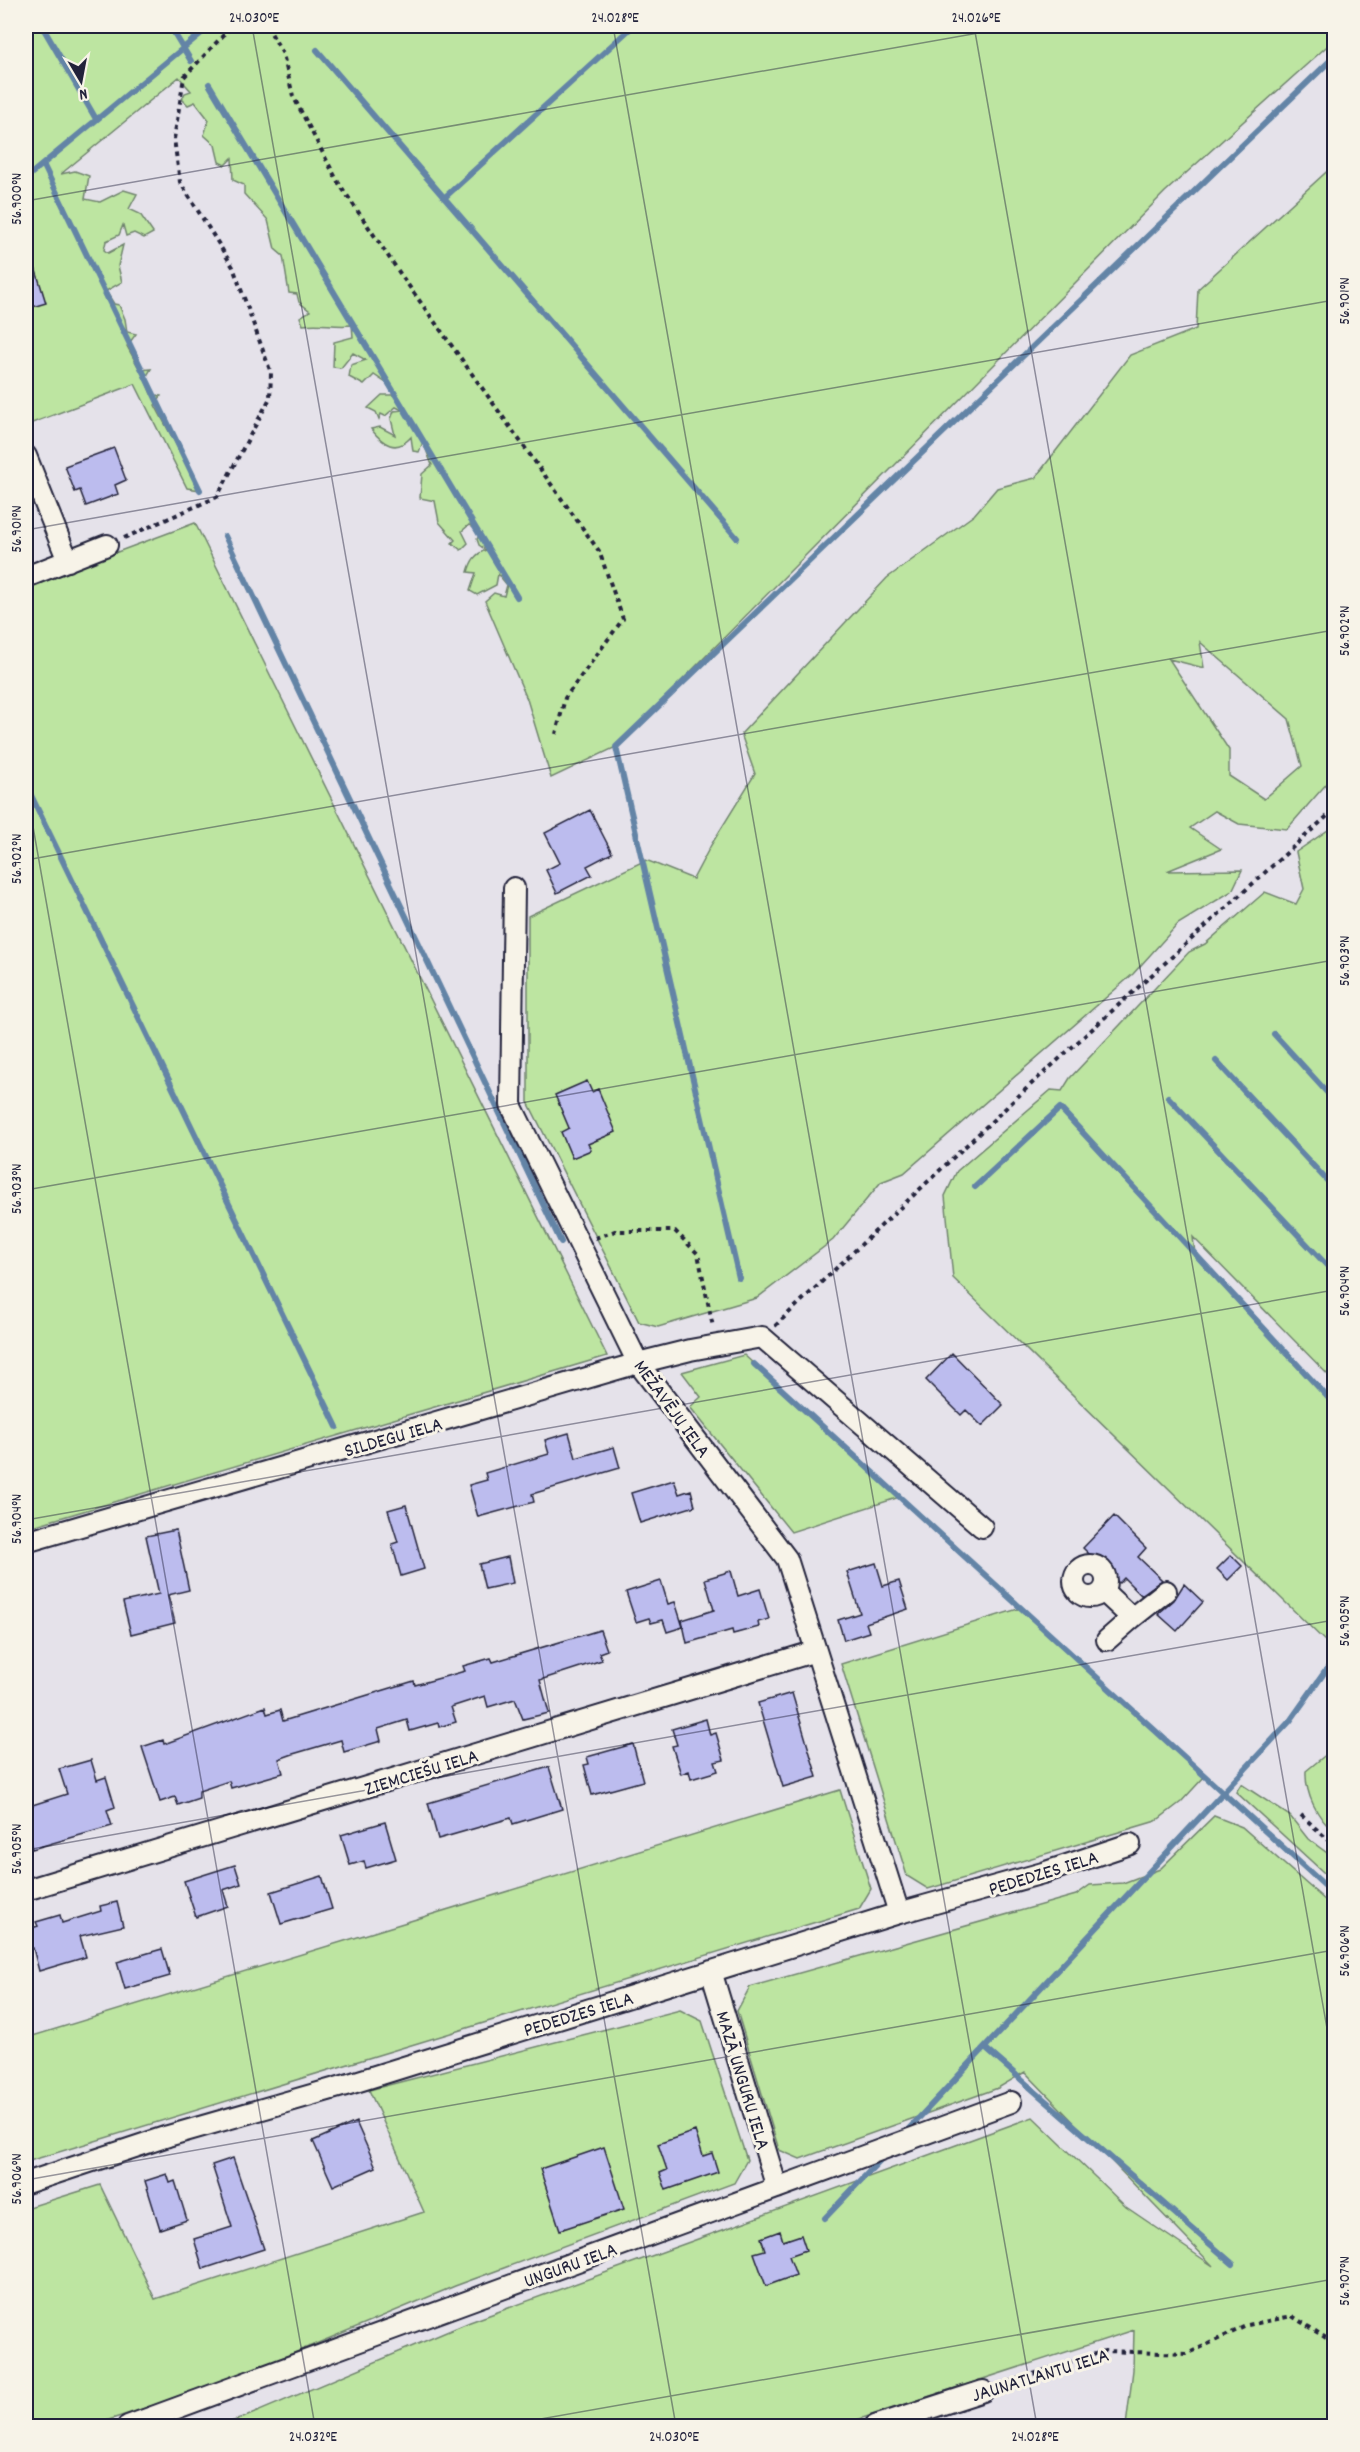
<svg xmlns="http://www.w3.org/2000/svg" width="1360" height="2452" viewBox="0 0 1360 2452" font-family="Dekko,sans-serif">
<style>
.green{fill:#bde5a1;stroke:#70846e;stroke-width:1.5;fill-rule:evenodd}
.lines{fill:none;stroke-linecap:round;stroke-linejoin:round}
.stream{stroke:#6384a6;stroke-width:6}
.building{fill:#bcbcee;stroke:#22223b;stroke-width:1.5}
.minor-casing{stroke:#22223b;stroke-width:24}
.path{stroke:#22223b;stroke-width:4;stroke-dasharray:4.5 4.5;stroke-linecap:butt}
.minor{stroke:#f7f3e8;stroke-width:20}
.ticks{fill:none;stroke:#22223b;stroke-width:1.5;stroke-opacity:0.45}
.labels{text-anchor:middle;stroke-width:6;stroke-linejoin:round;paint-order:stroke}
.street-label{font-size:20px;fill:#22223b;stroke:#f7f3e8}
.neatline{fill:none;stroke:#22223b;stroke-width:2}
.ticks-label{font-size:15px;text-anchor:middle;fill:#22223b}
</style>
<rect width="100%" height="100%" fill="#e5e2ea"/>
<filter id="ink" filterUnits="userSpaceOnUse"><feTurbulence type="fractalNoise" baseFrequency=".0167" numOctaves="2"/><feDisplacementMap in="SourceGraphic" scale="12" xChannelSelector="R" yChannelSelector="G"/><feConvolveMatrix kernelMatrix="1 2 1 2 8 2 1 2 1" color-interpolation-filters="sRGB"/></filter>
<g filter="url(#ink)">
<!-- green -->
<path class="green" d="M26,26H1334V40L1165,192L616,747L551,778L527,699L485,601L494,593L504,596L507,585L498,574L496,585L477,595L470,591L476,573L468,572C471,561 475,554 486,550L479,545L477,539L481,533L469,525L462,531L468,543L461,550L452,543L455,540L439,522L435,501L420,498L422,474L432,465L423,442L419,452L413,451L411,437C396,454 383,444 371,429L380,427L395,435L391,419L394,411L402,410L396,407L385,416L381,414L379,419L376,412L368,408L382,395H393L389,385L374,375L364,385L349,377L351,365L366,360L353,353L341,368L333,367L334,342L353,337L352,325C332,327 321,322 303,325L300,317L310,311L299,302L297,294L289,293L283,256L275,249L268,220L244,194V185L233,180L232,158L225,165L219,162L215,145L204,135L209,120L195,102L188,105L182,99L185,93L191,91L179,77L61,174L75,171L89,176L85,199L100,202L124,190L137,194L129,209L140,214L153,233L144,238L134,233L126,236L123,225L119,235L106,241L104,250L108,253L123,245L118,266L122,282L106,291L114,304L119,305L125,319L127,332L136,334L127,346L140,370L151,369L145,379L151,394L161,396L155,405L200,490L187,488L135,384L27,425Z
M1334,165V756L1329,781L1287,829L1239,824L1215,811L1190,828L1221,849L1167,871L1242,870L1232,891L1178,924L1133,974L904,1173L881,1182L833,1240L757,1298L658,1327L639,1322L528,1102V916L646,860L693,879L711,845L755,774L741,734L887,578L974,515L997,488L1035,478L1130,355L1196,329L1198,289ZM1200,642L1289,719L1302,766L1264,799L1229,776V750L1169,659L1204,668Z
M195,523L607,1356L26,1528V586Z
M1334,826V1381L1193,1237L1195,1254L1334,1404V1687L1329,1669L1327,1643L953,1278L945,1196L957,1171L1051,1090L1062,1091L1070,1078L1189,952L1205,944L1265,892L1296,904L1304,889L1296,852Z
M744,1355L754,1364L900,1497L791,1532L690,1407L701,1397L682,1372Z
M1021,1608L1205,1776L1181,1802L1156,1821L928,1889L907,1876L841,1664Z
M1334,1748V1832C1317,1817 1305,1794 1306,1771Z
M1241,1784L1290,1816L1308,1839L1334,1858V1882L1236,1792Z
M840,1790L871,1889L859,1909L26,2162V2038Z
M1214,1816L1242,1827L1334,1908V2426H1126L1133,2370L1134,2330L838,2426H218L243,2418L470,2322L1033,2117L1126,2207L1213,2266L1025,2072L998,2088L800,2159L779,2150L737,2011L750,1987L1076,1895L1090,1885L1123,1883L1160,1869Z
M680,2010L702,2021L747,2160L734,2183L455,2286L217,2385L90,2426H26V2208L100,2185L155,2299L424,2212L369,2090Z"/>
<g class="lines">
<!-- stream -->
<path class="stream" d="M42,26L96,119
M170,26L191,61
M317,50L737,538
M209,84L517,597
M43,164L200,490
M26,178L210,26
M444,198L633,26
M225,536L561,1242
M26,785L337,1427
M1274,1034L1334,1100
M1216,1061L1334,1188
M1168,1097L1334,1273
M975,1187L1060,1108L1334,1404
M739,1278L616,747L1334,57
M754,1364L1334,1894
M985,2048L1233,2264
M904,2134L1290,1721L1334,1659
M825,2218L885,2155"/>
</g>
<!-- building -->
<path class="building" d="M29,248L46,303L26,309V249Z
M114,448L126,480L115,485L118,494L86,506L80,490L75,492L65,466Z
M590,810L612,853L587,866L592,875L557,893L546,870L560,863L545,833Z
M587,1081L592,1092L598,1089L616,1132L588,1144L591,1150L572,1158L561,1132L569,1128L555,1095Z
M952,1353L1003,1405L982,1426L966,1410L961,1415L926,1380Z
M569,1433L576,1458L614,1447L620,1468L532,1494L534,1502L478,1517L469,1485L487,1480L485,1473L549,1454L545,1440Z
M674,1480L679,1494L691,1490L695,1506L640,1523L631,1493Z
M406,1505L424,1569L401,1576L392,1544L398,1542L388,1510Z
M1114,1516L1146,1548L1138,1557L1162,1580L1141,1595L1124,1578L1119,1583L1083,1548Z
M176,1530L189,1590L168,1595L175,1623L131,1634L123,1602L159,1594L146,1536Z
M1231,1555L1242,1566L1228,1580L1217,1569Z
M508,1557L513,1583L485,1589L479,1564Z
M876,1563L883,1586L899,1581L908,1609L866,1623L869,1632L844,1640L838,1620L860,1613L847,1572Z
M731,1571L738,1596L760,1589L769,1619L758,1622L759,1627L733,1634L732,1630L687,1643L682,1620L714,1610L705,1579Z
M661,1581L668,1604L675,1602L683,1627L667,1632L663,1620L651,1623L649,1618L636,1622L626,1592Z
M1184,1584L1203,1602L1177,1631L1158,1614L1174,1600Z
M600,1630L607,1650L599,1653L602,1660L540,1680L549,1713L523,1719L515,1699L488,1707L485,1696L451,1707L456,1722L439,1727L438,1723L410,1731L407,1720L378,1729L381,1741L344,1752L341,1740L293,1754L279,1759L283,1773L231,1788L229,1781L199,1791V1798L178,1805L175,1797L160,1802L142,1747L163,1740L164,1744L265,1707L267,1714L280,1710L283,1721L414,1681L415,1685L465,1671L463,1666L491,1658L493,1662Z
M792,1693L817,1777L783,1787L758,1703Z
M706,1719L710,1735L716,1733L724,1760L715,1762L718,1771L691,1779L689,1771L681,1774L672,1746L677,1745L672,1729Z
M633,1744L643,1781L592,1795L584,1765L589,1764L587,1757Z
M91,1760L97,1780L106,1777L115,1807L107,1810L112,1826L32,1849L29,1839L26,1840V1807L67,1794L59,1769Z
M549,1767L562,1809L513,1824L511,1818L438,1839L428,1803Z
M385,1822L396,1859L366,1868L364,1861L350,1865L341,1835Z
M235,1865L241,1884L223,1890L228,1906L196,1917L184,1881Z
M322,1876L332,1909L281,1924L271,1892Z
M117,1902L123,1926L80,1936L86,1957L39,1971L33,1948L26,1951V1930L38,1926L36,1922L60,1915L62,1923L101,1911L100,1906Z
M162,1949L170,1976L125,1989L117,1962Z
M356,2122L376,2167L333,2186L313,2141Z
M695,2131L703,2156L712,2153L718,2172L666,2190L660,2173L667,2170L658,2144Z
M604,2147L624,2209L560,2230L540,2169Z
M233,2158L264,2249L203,2269L194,2239L232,2227L212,2165Z
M167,2174L170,2183L175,2181L187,2220L160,2229L145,2181Z
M780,2231L783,2241L801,2235L806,2250L789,2256L796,2275L766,2286L754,2253L765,2250L761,2238Z"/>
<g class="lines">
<defs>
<path id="minor" d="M26,456L68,561
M26,577L107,545
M514,888L511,1105L638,1363L787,1559L899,1913
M26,1542L638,1363L690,1350L762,1337L982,1527
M1074 1581a16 16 0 1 1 32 0a16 16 0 1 1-32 0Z
M1103,1591L1132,1618L1107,1640
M1132,1618L1166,1591
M26,1890L816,1651
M711,1971L777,2188
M26,2183L168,2136L346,2085L899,1913L1043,1873L1130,1844
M128,2426L1011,2102
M875,2426L983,2391"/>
</defs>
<!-- minor casing -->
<use href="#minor" class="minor-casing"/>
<!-- path -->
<path class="path" d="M267,26L283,54L293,96L338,182L401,275L599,551L623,619L565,698L556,734
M124,538L217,497L270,398L271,373L233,267L180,182L174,139L184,77L232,26
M595,1238L615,1231H675L698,1254L713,1327
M775,1326L1027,1088L1334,810
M1301,1815L1334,1845
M999,2385L1105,2351L1187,2354L1248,2325L1292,2316L1334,2343"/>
<!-- minor -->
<use href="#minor" class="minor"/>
</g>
</g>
<!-- ticks -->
<path class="ticks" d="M252,26L676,2426M613,26L1037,2426M974,26L1334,2068M26,201L1018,26M26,530L1334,300M26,787L315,2426M26,860L1334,630M26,1190L1334,960M26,1520L1334,1290M26,1850L1334,1620M26,2180L1334,1950M501,2426L1334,2279"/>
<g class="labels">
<!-- street labels -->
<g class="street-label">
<text transform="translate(673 1408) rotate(54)" y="7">MEŽAVĒJU IELA</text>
<text transform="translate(393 1436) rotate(-16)" y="7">SILDEGU IELA</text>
<text transform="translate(421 1771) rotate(-17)" y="7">ZIEMCIEŠU IELA</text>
<text transform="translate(1043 1872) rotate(-17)" y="7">PEDEDZES IELA</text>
<text transform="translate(578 2013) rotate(-17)" y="7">PEDEDZES IELA</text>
<text transform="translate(744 2080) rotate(73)" y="7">MAZĀ UNGURU IELA</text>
<text transform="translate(570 2264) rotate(-20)" y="7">UNGURU IELA</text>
<text transform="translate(1040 2374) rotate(-17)" y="7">JAUNATLANTU IELA</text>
</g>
</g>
<!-- margin -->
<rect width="1360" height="2452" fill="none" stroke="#f7f3e8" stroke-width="66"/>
<!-- north arrow -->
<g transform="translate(81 81) rotate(170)" stroke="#f7f3e8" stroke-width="4.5" paint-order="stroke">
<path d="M0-4.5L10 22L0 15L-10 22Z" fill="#22223b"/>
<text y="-9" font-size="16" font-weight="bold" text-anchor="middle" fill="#22223b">N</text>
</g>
<rect x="33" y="33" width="1294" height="2386" class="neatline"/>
<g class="ticks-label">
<text x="254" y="22">24.030°E</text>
<text x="615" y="22">24.028°E</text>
<text x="976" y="22">24.026°E</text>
<text transform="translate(16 199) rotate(-90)" y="5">56.900°N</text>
<text transform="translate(1344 301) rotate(-90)" y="5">56.901°N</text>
<text transform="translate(16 529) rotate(-90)" y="5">56.901°N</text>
<text transform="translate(1344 631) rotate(-90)" y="5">56.902°N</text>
<text transform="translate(16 859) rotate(-90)" y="5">56.902°N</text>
<text transform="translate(1344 961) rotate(-90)" y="5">56.903°N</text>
<text transform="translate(16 1189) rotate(-90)" y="5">56.903°N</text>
<text transform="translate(1344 1291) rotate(-90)" y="5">56.904°N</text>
<text transform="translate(16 1519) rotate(-90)" y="5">56.904°N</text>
<text transform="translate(1344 1621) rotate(-90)" y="5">56.905°N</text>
<text transform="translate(16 1849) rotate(-90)" y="5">56.905°N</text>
<text transform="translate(1344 1951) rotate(-90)" y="5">56.906°N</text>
<text transform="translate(16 2179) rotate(-90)" y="5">56.906°N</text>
<text transform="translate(1344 2281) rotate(-90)" y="5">56.907°N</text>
<text x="313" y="2441">24.032°E</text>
<text x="674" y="2441">24.030°E</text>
<text x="1035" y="2441">24.028°E</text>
</g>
</svg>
